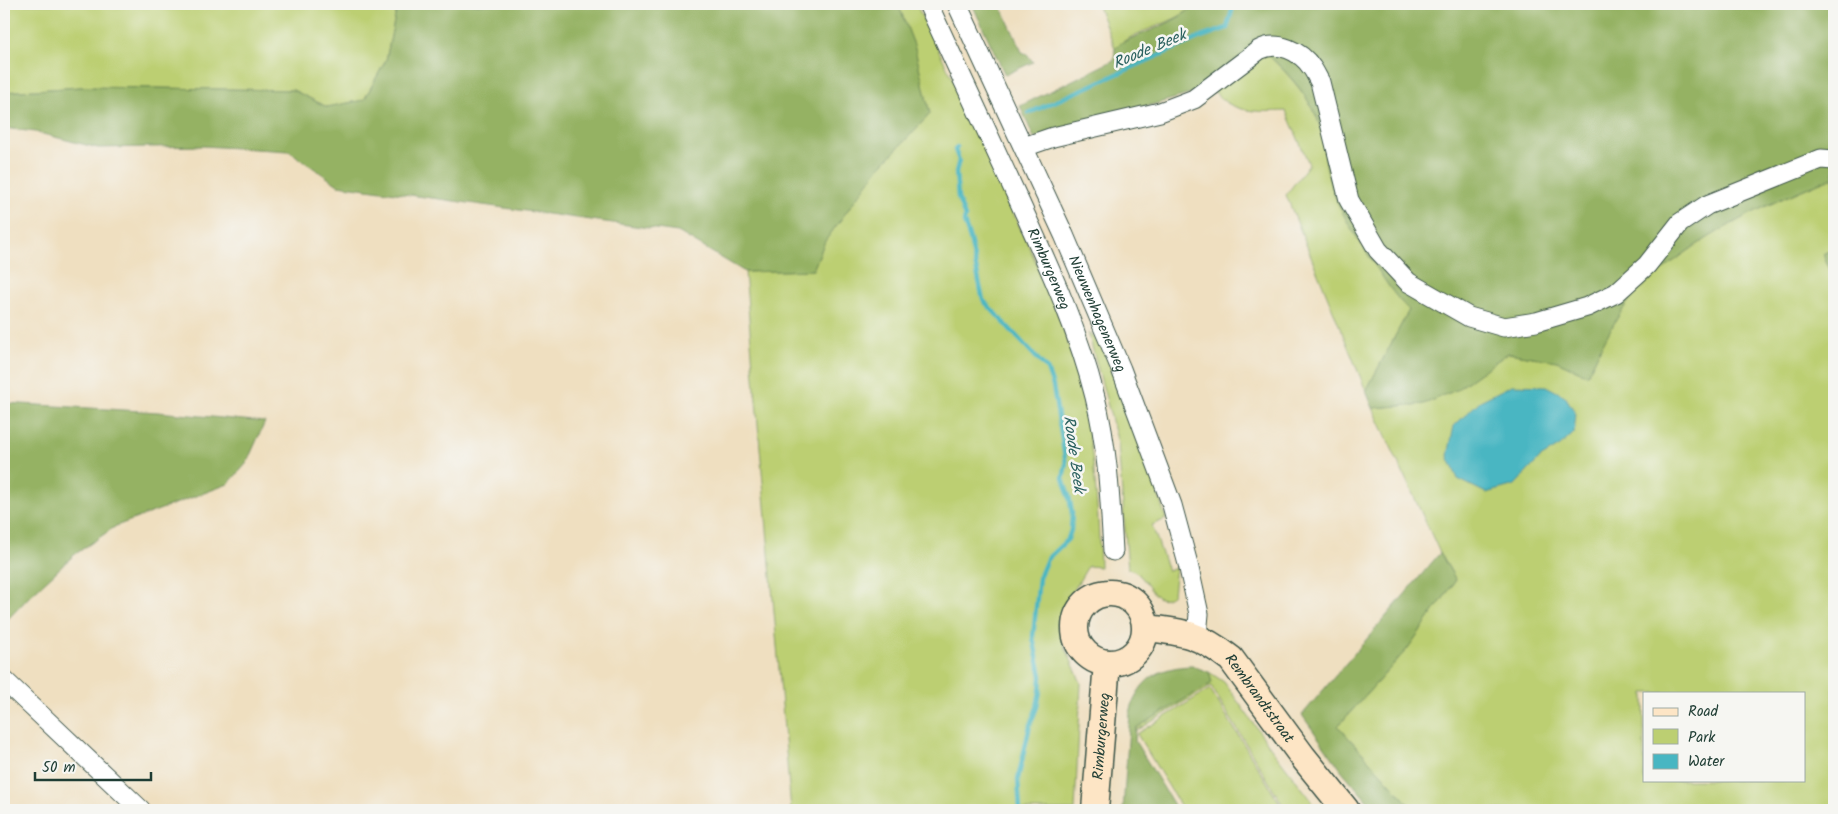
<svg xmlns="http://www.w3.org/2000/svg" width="1838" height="814" viewBox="0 0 1838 814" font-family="Kalam,sans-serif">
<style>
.green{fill:#bccf72;stroke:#6e8653;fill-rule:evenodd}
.forest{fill:#95b264;stroke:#5a784c}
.water{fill:#48b6c2;stroke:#347a7b}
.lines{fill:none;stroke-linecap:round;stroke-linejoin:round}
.stream{stroke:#48b6c2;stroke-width:4.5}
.street-casing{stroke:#3e5549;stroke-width:21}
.secondary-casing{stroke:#3e5549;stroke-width:29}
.street{stroke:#fff;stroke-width:19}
.secondary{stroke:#fde5c5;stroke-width:26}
.labels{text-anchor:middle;stroke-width:5;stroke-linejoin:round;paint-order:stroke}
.street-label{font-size:15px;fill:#1f3d34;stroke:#f6f6f2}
.water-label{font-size:16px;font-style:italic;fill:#2b615f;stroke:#f6f6f2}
</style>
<rect width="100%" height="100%" fill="#f6f6f2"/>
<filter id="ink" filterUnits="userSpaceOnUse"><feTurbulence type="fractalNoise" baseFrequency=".02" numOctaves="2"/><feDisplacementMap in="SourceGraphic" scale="10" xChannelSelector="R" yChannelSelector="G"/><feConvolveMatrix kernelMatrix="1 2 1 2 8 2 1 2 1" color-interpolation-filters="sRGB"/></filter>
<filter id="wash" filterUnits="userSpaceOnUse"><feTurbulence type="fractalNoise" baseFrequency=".0096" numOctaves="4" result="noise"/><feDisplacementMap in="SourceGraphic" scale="20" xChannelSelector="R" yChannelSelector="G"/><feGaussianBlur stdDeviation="1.12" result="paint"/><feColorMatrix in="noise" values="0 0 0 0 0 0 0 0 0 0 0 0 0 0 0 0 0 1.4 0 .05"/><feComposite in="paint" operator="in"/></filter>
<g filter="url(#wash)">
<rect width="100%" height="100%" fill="#efdfc0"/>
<!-- green -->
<path class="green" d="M4,4H386L396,12L386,60L364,100L327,107L293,90L81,87L4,92Z
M898,4H916C927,28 939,51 951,75C973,122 993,170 1015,217C1035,259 1055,302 1069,346C1091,417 1098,492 1100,567L1088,566L1064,607L1060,627L1064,644L1081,683L1075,810H791L745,272L813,270L825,241L878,169L930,114L914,45Z
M1097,4H1196C1174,26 1136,28 1115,48Z
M1263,50C1282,68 1301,87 1314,111C1325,132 1322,155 1329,177C1339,210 1357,237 1375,265C1385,281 1395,297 1409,310L1366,391L1286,195L1309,164L1286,111C1258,112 1229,114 1212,88Z
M1834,178V248L1823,254L1834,278V810H1414L1338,726L1408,648L1456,580L1440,553L1373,408L1424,404L1456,390L1508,353L1557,361L1587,375C1600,350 1615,316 1633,296C1645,283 1660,272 1674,261C1722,225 1772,202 1828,179ZM1644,693H1804V780H1644Z
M1088,332L1100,342L1110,362L1150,467L1166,519L1152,525L1168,571L1176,568L1173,594C1152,612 1149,572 1128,569L1118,443Z
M1209,672L1224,682L1271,748L1319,810H1286L1211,686L1136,731V728L1212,683Z
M1210,689L1284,810H1183L1137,734Z"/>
<!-- forest -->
<path class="forest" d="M386,4H898L914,45L930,114L878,169L825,241L813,270L745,272L678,232L338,185L289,151L203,146L98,148L35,132L4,128V92L81,87L293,90L327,107L364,100L386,60L396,12Z
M972,4H1000L1022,52L1027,54L1033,62L1005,75Z
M1196,4H1834V178L1828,179C1772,202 1722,225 1674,261C1660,272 1645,283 1633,296C1615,317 1600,350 1587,375L1557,361L1508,353L1456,390L1424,404L1373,408L1366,391L1409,310C1394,296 1384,279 1373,262C1355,235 1335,206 1328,174C1324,153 1324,130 1314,111C1302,87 1282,68 1263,50L1212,88L1034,138L1020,106L1114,60L1115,48L1119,44C1143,32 1178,23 1196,4Z
M1834,248V278L1823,254Z
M4,403L158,412L265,422L246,464L228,484L116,526L74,555L30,596L4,623Z
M1440,553L1456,580L1408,648L1338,726L1414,810H1375L1342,771L1302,715Z
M1192,666L1209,672L1212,683L1136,728L1135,741L1174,805L1173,810H1123L1130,713C1138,679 1159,667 1192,666Z"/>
<!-- water -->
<path class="water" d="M1512,385L1546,386L1565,396L1576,414L1574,433L1560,446L1540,458L1515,485L1486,493L1458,479L1448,456L1454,426L1480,401Z"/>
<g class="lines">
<!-- stream -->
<path class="stream" d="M1029,113L1201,37L1227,28L1234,4
M957,147L955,150L959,160L956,172L958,198L965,217L964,222L970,239L983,300L1047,369L1053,386L1066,464L1063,478L1069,496L1072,513L1071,530L1068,539L1047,559L1039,578L1033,637L1041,676L1040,691L1037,707L1030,725L1018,779L1020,810"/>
</g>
</g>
<g filter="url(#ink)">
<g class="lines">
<defs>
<g id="street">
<path id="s1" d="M928,4C959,70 989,137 1020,203C1049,267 1078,329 1095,397C1108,448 1110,499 1113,551"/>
<path id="s2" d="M957,4L1064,235L1121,369L1172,505L1188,564L1199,614L1197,636"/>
<path d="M1024,147L1053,137L1160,112L1194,99L1259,50C1277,40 1301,51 1312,68C1315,72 1317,77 1320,82L1349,200L1378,250L1408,282L1469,317L1504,327L1536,322L1587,307L1616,293L1647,265L1680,223L1707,205L1821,159L1834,160"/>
<path d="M4,680L141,810"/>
</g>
<g id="secondary">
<circle cx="1110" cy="628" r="35"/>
<path id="s3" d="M1146,628C1185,632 1199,634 1231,659L1303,757L1346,810"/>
<path id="s4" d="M1095,810L1107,663"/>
</g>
</defs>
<!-- street casing -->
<use href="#street" class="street-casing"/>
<!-- secondary casing -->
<use href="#secondary" class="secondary-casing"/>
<!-- street -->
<use href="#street" class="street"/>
<!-- secondary -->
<use href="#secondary" class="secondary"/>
</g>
</g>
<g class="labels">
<!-- street labels -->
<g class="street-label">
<text dy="5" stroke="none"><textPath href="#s1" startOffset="291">Rimburgerweg</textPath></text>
<text dy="5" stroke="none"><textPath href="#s2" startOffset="340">Nieuwenhagenerweg</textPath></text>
<text dy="5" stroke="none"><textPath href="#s3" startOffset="141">Rembrandtstraat</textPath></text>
<text dy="5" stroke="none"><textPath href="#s4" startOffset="74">Rimburgerweg</textPath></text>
</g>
<!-- water labels -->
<g class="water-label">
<text transform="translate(1149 48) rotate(-23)" y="6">Roode Beek</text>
<text transform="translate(1075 454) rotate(82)" y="6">Roode Beek</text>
</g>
</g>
<!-- margin -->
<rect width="1838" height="814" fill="none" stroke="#f6f6f2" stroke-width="20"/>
<!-- legend -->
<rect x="1643" y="692" width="162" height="90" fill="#f6f6f2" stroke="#a0aca6"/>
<rect x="1653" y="708" width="25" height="8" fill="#fde5c5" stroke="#a0aca6"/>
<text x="1688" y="716" font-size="15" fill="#1f3d34">Road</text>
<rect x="1653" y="729" width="25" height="15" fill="#bccf72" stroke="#a0aca6"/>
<text x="1688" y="742" font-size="15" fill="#1f3d34">Park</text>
<rect x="1653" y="754" width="25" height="15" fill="#48b6c2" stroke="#a0aca6"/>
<text x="1688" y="766" font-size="15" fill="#1f3d34">Water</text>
<!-- scale -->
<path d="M35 772v8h116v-8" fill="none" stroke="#1f3d34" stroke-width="2.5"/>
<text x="42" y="772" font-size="15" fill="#1f3d34" stroke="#f6f6f2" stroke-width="4" paint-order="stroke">50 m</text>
</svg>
